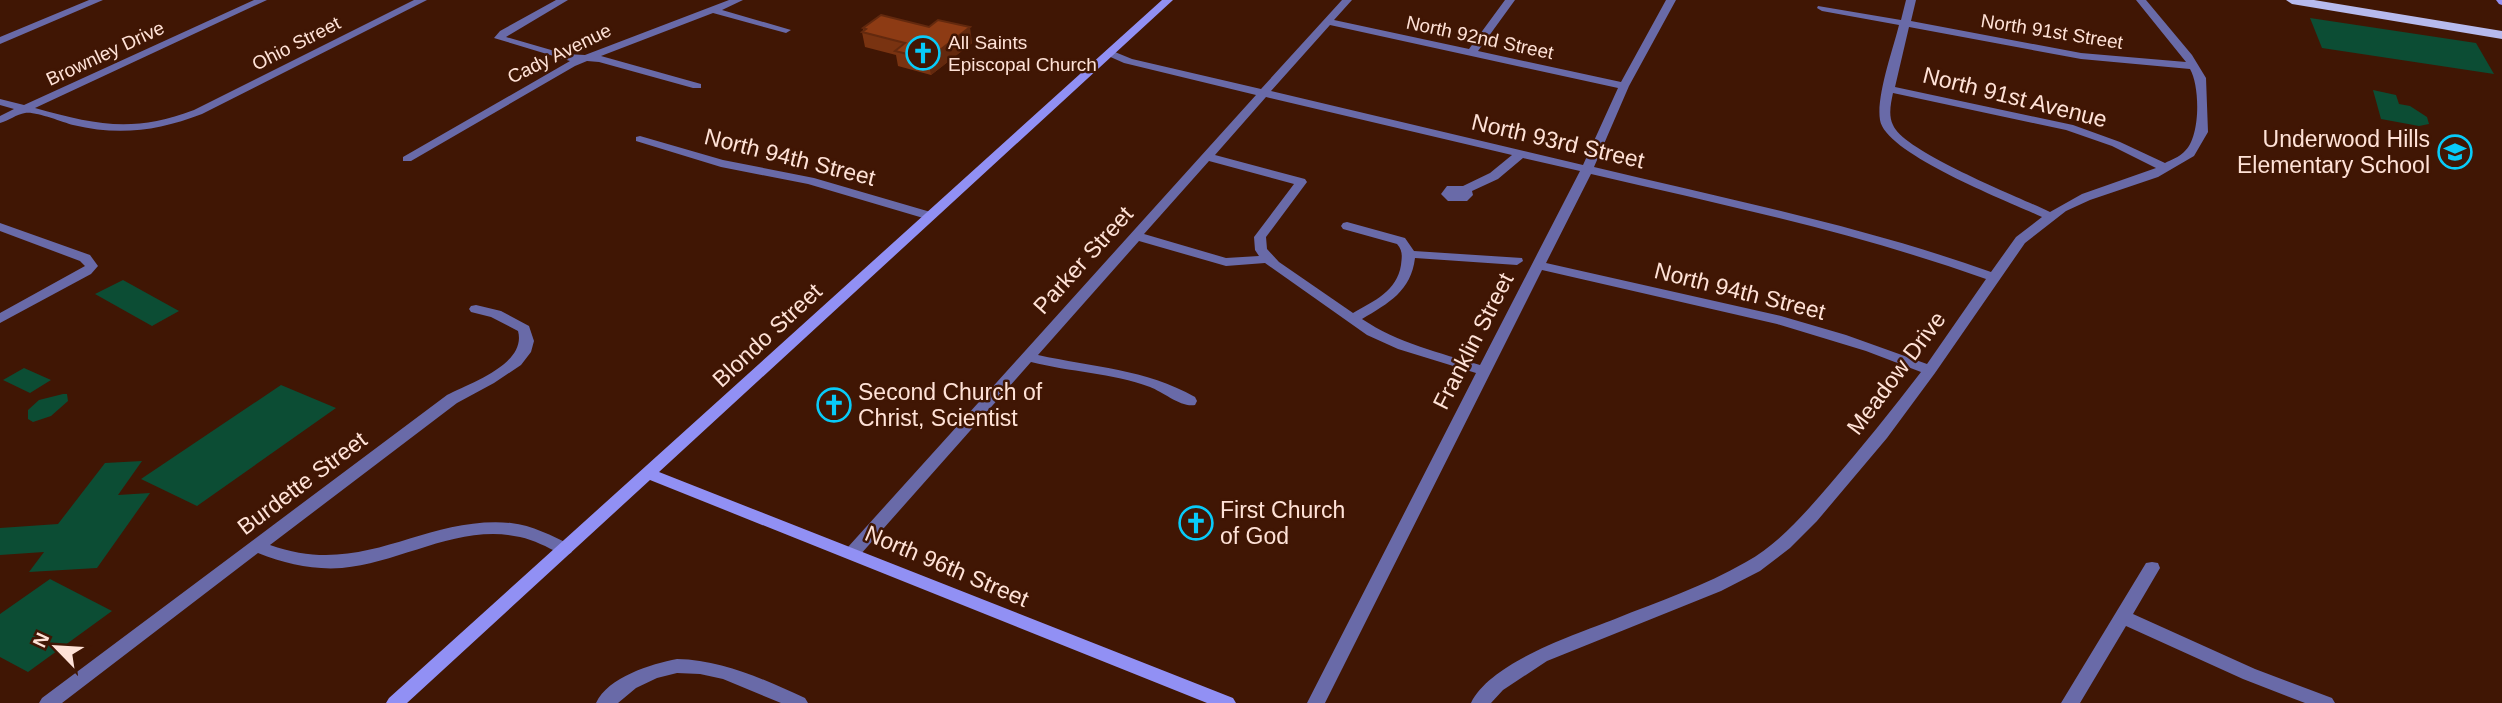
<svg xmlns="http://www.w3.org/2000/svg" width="2502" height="703" viewBox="0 0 2502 703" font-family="Arial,sans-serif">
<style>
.green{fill:#0c4d34}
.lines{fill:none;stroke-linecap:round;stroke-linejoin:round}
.street{fill:#696aa8;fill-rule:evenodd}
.secondary{fill:#9190f4;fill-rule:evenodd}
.primary{fill:#b7baed;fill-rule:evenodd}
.wall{fill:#793311}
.shaded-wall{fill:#63290e}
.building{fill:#8d3b14;stroke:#63290e;stroke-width:2}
.labels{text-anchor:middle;stroke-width:5;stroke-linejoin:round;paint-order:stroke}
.far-street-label{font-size:19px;fill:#ffe2d7;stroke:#401604}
.far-poi-label{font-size:19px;fill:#ffe2d7;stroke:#401604;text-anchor:start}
.street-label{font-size:23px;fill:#ffe2d7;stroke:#401604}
.poi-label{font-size:23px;fill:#ffe2d7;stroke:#401604;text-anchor:start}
</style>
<rect width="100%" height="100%" fill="#401604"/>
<!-- green -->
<path class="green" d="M2310,18L2476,43L2494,74L2322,48Z
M2373,90L2396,95L2399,104L2410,106L2427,117L2429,124L2419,126L2381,119Z
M123,280L179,311L152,326L95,294Z
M24,368L51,380L30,393L3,380Z
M281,385L336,408L197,506L141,479Z
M63,394H67L68,401L51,416L33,422L28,419V410L39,400Z
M142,461L118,495L150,493L97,568L29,572L44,552L0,555V528L58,524L105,463Z
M50,579L112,611L28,672L0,657V614Z"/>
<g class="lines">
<!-- street -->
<path class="street" d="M89,0H103L0,44V37Z
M254,0H267L35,108C96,125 133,133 194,110L414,0H427L202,114C158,131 119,136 73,125C62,122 35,111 25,113C17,114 8,121 0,123V116L14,109L0,105V99L24,105Z
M556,0H568L506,37L565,54L585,55L729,0H743L722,10L791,30L786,33L713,13L601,56L701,84V88H693L599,62L587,61L575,66L411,161H403V157L570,61L494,38L500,31Z
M1342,0H1352L1334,20L1469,49L1505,0H1515L1478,51L1621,82L1666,0H1676L1629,86L1594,167C1727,199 1862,226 1991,272L2016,237L2042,217C2010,202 1885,154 1880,120C1876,97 1893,49 1899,25L1822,11L1817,8L1818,6L1901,20L1906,0H1916L1911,21L2081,53L2186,62L2136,0H2146L2192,55L2206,78L2208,132L2194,156L2158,177L2090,200L2066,211L2025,243L1935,373L1887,438L1817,521L1790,548L1760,571L1721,591L1547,661L1503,690L1491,703H1471C1491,662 1574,635 1615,619C1659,601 1705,586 1746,562C1780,543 1806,512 1831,483C1862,447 1892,410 1921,372L1866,351L1777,324L1542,270L1325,703H1307L1476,373L1398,349L1367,335L1265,263L1226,266L1139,241L1038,355C1092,367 1146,369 1195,397L1197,401L1195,405C1182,408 1163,392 1150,387C1112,373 1070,372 1031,362L860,555L854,557L848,555L846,551L848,547L1256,95L1124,63L1106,55V51L1110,50L1132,59L1261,89ZM1330,25L1618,88L1583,165L1271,91ZM1909,27L2081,59L2190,69C2200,86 2201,138 2184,152C2179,157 2171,160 2165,163L2120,142L2073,125L1895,87ZM1893,93L2066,130L2112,146L2156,168L2082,194L2050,212C2019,197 1904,152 1893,125C1888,115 1891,103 1893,93ZM1266,97L1512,155L1490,173L1463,186H1447L1441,194L1448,201H1467L1473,195L1472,191L1498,179L1523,158L1580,171L1480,365C1440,353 1398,343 1362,319C1389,303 1411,291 1415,258L1517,265L1523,261L1522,258L1414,251L1405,238L1347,222L1343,223L1341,226L1343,229L1397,244C1403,251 1402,256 1401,265C1397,291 1374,301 1353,313L1279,262L1267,249L1266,237L1307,182L1305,179L1215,155ZM1209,161L1294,184L1254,237L1255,250L1259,256L1226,258L1144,234ZM1591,174C1724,205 1857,233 1986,279L1927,364L1846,335L1781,316L1546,263Z
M640,136L723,160L814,178L934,213L936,216L930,220L808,184L721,167L636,141V137Z
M0,223L90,255L98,266L91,274L0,323V313L85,266L80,261L0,231Z
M476,305L501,311L529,326L534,341L531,352L521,365L494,383L457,403L270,545C364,579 423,515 511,523C532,525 552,536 571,545L573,549L571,553L565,555L559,553C547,547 534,540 520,537C459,523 401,563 342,568C312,570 286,564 258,553L62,703H39L42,698L447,395C470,383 527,364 518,331L491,317L471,312L469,309L471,306Z
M2152,562L2158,563L2160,568L2133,614L2255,669L2332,698L2335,703H2305L2243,679L2126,626L2080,703H2061L2146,563Z
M677,659C723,660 763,679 805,698L808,703H781L723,679L700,674L677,673L657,678L636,688L618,703H596C608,677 651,664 677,659Z"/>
<!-- secondary -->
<path class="secondary" d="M1162,0H1173L659,472L1233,698L1236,703H1207L650,480L407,703H386L389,698Z
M2496,0H2502V5L2499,4Z"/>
<!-- primary -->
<path class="primary" d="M2286,0H2314L2502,31V39L2292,4Z"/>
</g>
<!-- wall -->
<path class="wall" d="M863,28L972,43L931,75L898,66L896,55L865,47L862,32L863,31Z"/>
<!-- shaded-wall -->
<path class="shaded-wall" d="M970,27L972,43L931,75L928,59Z"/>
<!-- building -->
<path class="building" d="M881,15L929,27L938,20L970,27L928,59L895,51L905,43L862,32L866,29L863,28Z"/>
<!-- icons -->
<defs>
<symbol id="church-ring" viewBox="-11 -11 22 22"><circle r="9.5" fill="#401604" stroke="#08cbf9" stroke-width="1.5"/><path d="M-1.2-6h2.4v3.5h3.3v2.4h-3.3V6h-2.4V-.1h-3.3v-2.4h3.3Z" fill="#08cbf9"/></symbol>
<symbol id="school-ring" viewBox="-11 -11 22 22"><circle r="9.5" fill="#401604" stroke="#08cbf9" stroke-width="1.5"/><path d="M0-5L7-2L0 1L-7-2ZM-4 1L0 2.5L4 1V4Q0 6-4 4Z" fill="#08cbf9"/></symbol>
</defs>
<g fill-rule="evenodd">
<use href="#church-ring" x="904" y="34" width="38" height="38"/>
<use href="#school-ring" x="2436" y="133" width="38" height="38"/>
<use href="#church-ring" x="815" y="386" width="38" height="38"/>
<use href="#church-ring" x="1177" y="504" width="38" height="38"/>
</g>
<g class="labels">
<!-- far-street labels -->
<g class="far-street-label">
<text transform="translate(2052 31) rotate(9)" y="7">North 91st Street</text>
<text transform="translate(1480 37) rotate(12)" y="7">North 92nd Street</text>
<text transform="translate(296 43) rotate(-27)" y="7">Ohio Street</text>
<text transform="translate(105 53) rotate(-25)" y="7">Brownley Drive</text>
<text transform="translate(559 53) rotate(-26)" y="7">Cady Avenue</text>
</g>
<!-- far-poi labels -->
<g class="far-poi-label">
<text x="948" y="49">All Saints<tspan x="948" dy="22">Episcopal Church</tspan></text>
</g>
<!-- street labels -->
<g class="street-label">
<text transform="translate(2015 97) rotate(14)" y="8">North 91st Avenue</text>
<text transform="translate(1558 141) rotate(13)" y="8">North 93rd Street</text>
<text transform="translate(790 157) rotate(14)" y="8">North 94th Street</text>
<text transform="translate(1083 260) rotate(-48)" y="8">Parker Street</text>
<text transform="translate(1740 291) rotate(14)" y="8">North 94th Street</text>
<text transform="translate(767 335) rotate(-43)" y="8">Blondo Street</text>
<text transform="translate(1473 341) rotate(-63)" y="8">Franklin Street</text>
<text transform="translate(1896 373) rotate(-53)" y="8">Meadow Drive</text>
<text transform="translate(302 483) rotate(-37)" y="8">Burdette Street</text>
<text transform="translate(947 566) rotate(23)" y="8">North 96th Street</text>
</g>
<!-- poi labels -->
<g class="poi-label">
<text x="2430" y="147" text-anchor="end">Underwood Hills<tspan x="2430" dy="26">Elementary School</tspan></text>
<text x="858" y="400">Second Church of<tspan x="858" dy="26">Christ, Scientist</tspan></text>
<text x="1220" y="518">First Church<tspan x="1220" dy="26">of God</tspan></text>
</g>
</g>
<!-- north arrow -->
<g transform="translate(56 647) rotate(295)" stroke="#401604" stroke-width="5" paint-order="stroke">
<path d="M0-5L12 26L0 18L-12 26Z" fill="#ffe2d7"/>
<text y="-10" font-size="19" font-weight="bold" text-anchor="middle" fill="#ffe2d7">N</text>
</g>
</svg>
